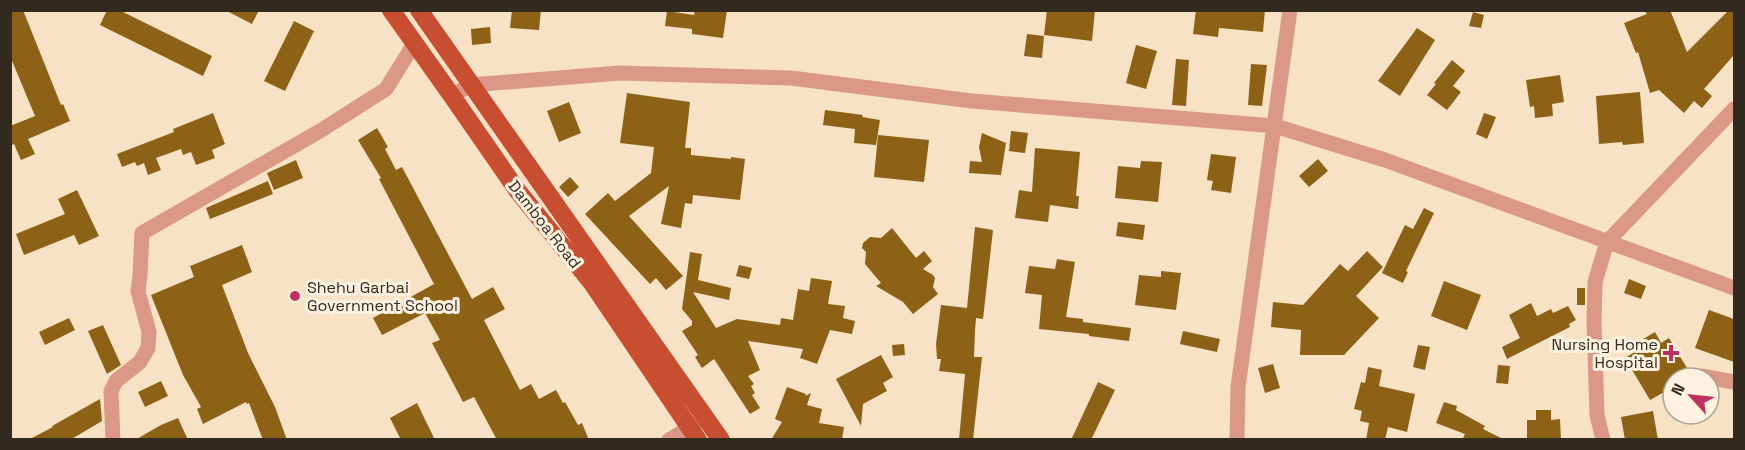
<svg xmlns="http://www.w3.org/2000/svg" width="1745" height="450" viewBox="0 0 1745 450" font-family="'Space Grotesk',sans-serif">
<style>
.building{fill:#8d6116}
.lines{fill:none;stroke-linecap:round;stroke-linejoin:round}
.minor{stroke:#db9887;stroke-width:15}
.major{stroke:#c74e31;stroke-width:18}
.poi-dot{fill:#bd3060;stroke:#fdf1e0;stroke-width:2}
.labels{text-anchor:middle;stroke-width:6;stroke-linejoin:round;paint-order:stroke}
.street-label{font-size:16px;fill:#322a1f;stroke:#fdf1e0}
.poi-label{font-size:16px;fill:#322a1f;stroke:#fdf1e0;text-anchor:start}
</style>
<rect width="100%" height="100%" fill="#f7e2c6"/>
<!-- building -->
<path class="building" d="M10,10H23L61,105L63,104L70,121L28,139L35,154L21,160L14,144L10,146V126L35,116L10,56Z
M107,10H119L212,56L203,76L100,25Z
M225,10H259L252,24Z
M512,10H541L539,30L510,28Z
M695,10H727L723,38L692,34V29L665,26L667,11L694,15Z
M1047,10H1095L1092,41L1044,35Z
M1196,10H1265L1263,32L1219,28L1218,37L1193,34Z
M1644,10H1670L1687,52L1729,10H1734V55L1704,89L1712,96L1702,108L1694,101L1684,113L1659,90L1650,93L1638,52L1636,53L1624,23L1647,14Z
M1473,12L1484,15L1481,28L1469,26Z
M294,21L314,31L285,91L264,81Z
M490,27L491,43L472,45L471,29Z
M1417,28L1435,40L1400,96L1378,81Z
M1027,34L1044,36L1042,58L1024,56Z
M1136,45L1157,51L1146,89L1126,83Z
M1176,59L1189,60L1186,106L1172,105Z
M1452,60L1465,71L1453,86L1461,92L1447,110L1427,95L1436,84L1434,83Z
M1251,64L1267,65L1262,106L1248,105Z
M1560,75L1564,102L1552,104L1553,116L1535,118L1534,106L1530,107L1526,80Z
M1640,92L1644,143L1623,145L1622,142L1599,144L1596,96Z
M627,93L690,102L685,148H691V155L731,159V157L745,159L740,200L693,195L692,204L685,203L681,228L661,224L669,186L629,216L683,276L666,290L656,278L650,284L585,214L608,193L615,201L651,173L654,147L620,143Z
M569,102L581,133L559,142L547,111Z
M825,110L863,115L862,117L880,120L876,145L854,143L855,129L823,125Z
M213,113L225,144L212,150L215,158L196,165L191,152L183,155L181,149L156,158L161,170L148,175L144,163L137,166L135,162L122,167L117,154L174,132L173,129Z
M1484,113L1496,117L1487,139L1476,134Z
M377,128L388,147L385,149L396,170L402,167L472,299L493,287L505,309L484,320L520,390L531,384L539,399L556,390L563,403L565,402L578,425L582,423L589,440H497L474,397L463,402L432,343L440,340L425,313L382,335L373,318L434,284L379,179L381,178L358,140Z
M1011,131L1028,133L1025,153L1009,151Z
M982,133L1006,143L1001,175L969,173L970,161L982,162L979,147Z
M878,135L929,140L924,182L874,177Z
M1035,148L1080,152L1076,196H1079L1078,209L1050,205L1048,222L1015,218L1019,190L1032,192Z
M1211,154L1236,157L1231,193L1211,190L1213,181L1207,180Z
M1318,159L1328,171L1309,187L1299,176Z
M296,160L303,178L274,190L267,173Z
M1141,161L1162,162L1158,202L1115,198L1118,166L1140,168Z
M570,177L579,187L568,197L559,187Z
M268,181L273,194L210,219L206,208Z
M77,190L99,236L79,245L74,235L24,255L16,234L65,214L58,199Z
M1424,208L1434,213L1406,271L1408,272L1403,283L1382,273L1405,225L1413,229Z
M1118,222L1145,225L1143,240L1116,236Z
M975,227L993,230L983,319L976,318L975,331L974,357H982L973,440H959L965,374L939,371L941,359H937L936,344L941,305L967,308Z
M892,228L916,258L924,251L932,261L923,269L933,275L935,278L933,287L938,294L913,314L903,302L876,286L881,283L865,264L866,252L862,248L863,243L870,237L881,238Z
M242,245L252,272L222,285L248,353L275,407L287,440H263L249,403L247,404L246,402L203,424L197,409L201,407L183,375L151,295L194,277L190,266Z
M1367,251L1383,267L1356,296L1379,318L1344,355H1300L1301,330L1271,327L1273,302L1303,305L1340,264L1348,271Z
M690,252L702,254L698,280L731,288L729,300L693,292L716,328L737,319L780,325L781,318L793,320L798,289L809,291L811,278L832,281L828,304L845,306L843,318L855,321L852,334L830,330L817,364L800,358L803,349L748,341L760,370L748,376L754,384L751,386L755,393L752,395L760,408L750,414L714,359L702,368L695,357L698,355L682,331L692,325V321L682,309Z
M1057,259L1075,262L1066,317L1083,319V322L1131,328L1129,341L1089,336V334L1039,329L1042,295L1025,293L1029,266L1055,269Z
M739,265L752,268L749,279L736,276Z
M1161,271L1181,273L1176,310L1135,305L1139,275L1161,277Z
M1629,279L1646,286L1641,299L1624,293Z
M1444,281L1481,295L1467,330L1431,316Z
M1577,288H1585V305H1577Z
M1531,303L1537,316L1551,309L1553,313L1568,306L1576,320L1569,324L1570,327L1507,359L1502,347L1520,338L1509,315Z
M1709,310L1734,319V362L1695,348Z
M69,318L75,330L45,345L39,332Z
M103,325L121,365L107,374L88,331Z
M1183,331L1220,339L1217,352L1180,344Z
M1655,332L1661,343L1669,338L1687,368L1679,373L1682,378H1673V387L1650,400L1625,358L1638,350L1635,344Z
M904,344L905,355L893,356L892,345Z
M1418,345L1430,347L1425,370L1413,367Z
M881,355L893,377L883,383L887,391L863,404L861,426L836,379Z
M1273,364L1280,388L1265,393L1258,368Z
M1498,365L1510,366L1508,384L1496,383Z
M1368,367L1382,370L1379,386L1415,394L1407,432L1388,427L1385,440H1366L1369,423L1360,421L1362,411L1354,409L1361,382L1365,383Z
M161,381L168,396L145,407L138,392Z
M1098,382L1115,390L1091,440H1071Z
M787,387L806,394L805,396L811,393L807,405L822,409L819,423L844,427L842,440H771L782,422L775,419Z
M100,399L102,421L70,440H28L53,427L52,426Z
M1444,402L1457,406L1456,410L1485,426L1483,429L1505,440H1462L1465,434L1436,423Z
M417,403L435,440H401L390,418Z
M1536,410H1551V420L1560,419L1561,440H1527V420H1536Z
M1653,411L1658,440H1625L1621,417Z
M178,418L188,440H135L161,425Z"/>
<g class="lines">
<!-- minor -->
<path class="minor" d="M452,96L470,85L620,73L791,78L972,101L1275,126L1385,160L1734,288
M1701,376L1734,382
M113,440L111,391L116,381L140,362L148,348L149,332L138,291L140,275L142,233L320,131L386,89L414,44
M669,440L698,422
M1237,440L1238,387L1290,10
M1603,440L1597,415L1594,323L1595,282L1607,242L1734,109"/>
<!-- major -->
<path class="major" d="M391,10L452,96L517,190L592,283L698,440
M419,10L721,440"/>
</g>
<!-- markers -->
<g class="poi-dot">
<circle cx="295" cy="296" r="6"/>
<path d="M1668 344h6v6h6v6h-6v6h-6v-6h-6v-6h6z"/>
</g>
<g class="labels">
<!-- street labels -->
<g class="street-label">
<text transform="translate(545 224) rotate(52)" y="6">Damboa Road</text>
</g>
<!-- poi labels -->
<g class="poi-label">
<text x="307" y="293">Shehu Garbai<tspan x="307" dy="18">Government School</tspan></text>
<text x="1658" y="350" text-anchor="end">Nursing Home<tspan x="1658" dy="18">Hospital</tspan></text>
</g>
</g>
<!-- border -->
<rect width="1745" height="450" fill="none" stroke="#322a1f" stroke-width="24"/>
<!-- north arrow -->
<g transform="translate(1691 396) rotate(297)"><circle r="28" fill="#fdf1e0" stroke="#aca193" stroke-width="1.5"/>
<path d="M0-4.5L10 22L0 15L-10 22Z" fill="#bd3060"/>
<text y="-9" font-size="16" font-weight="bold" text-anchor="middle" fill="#322a1f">N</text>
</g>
</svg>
